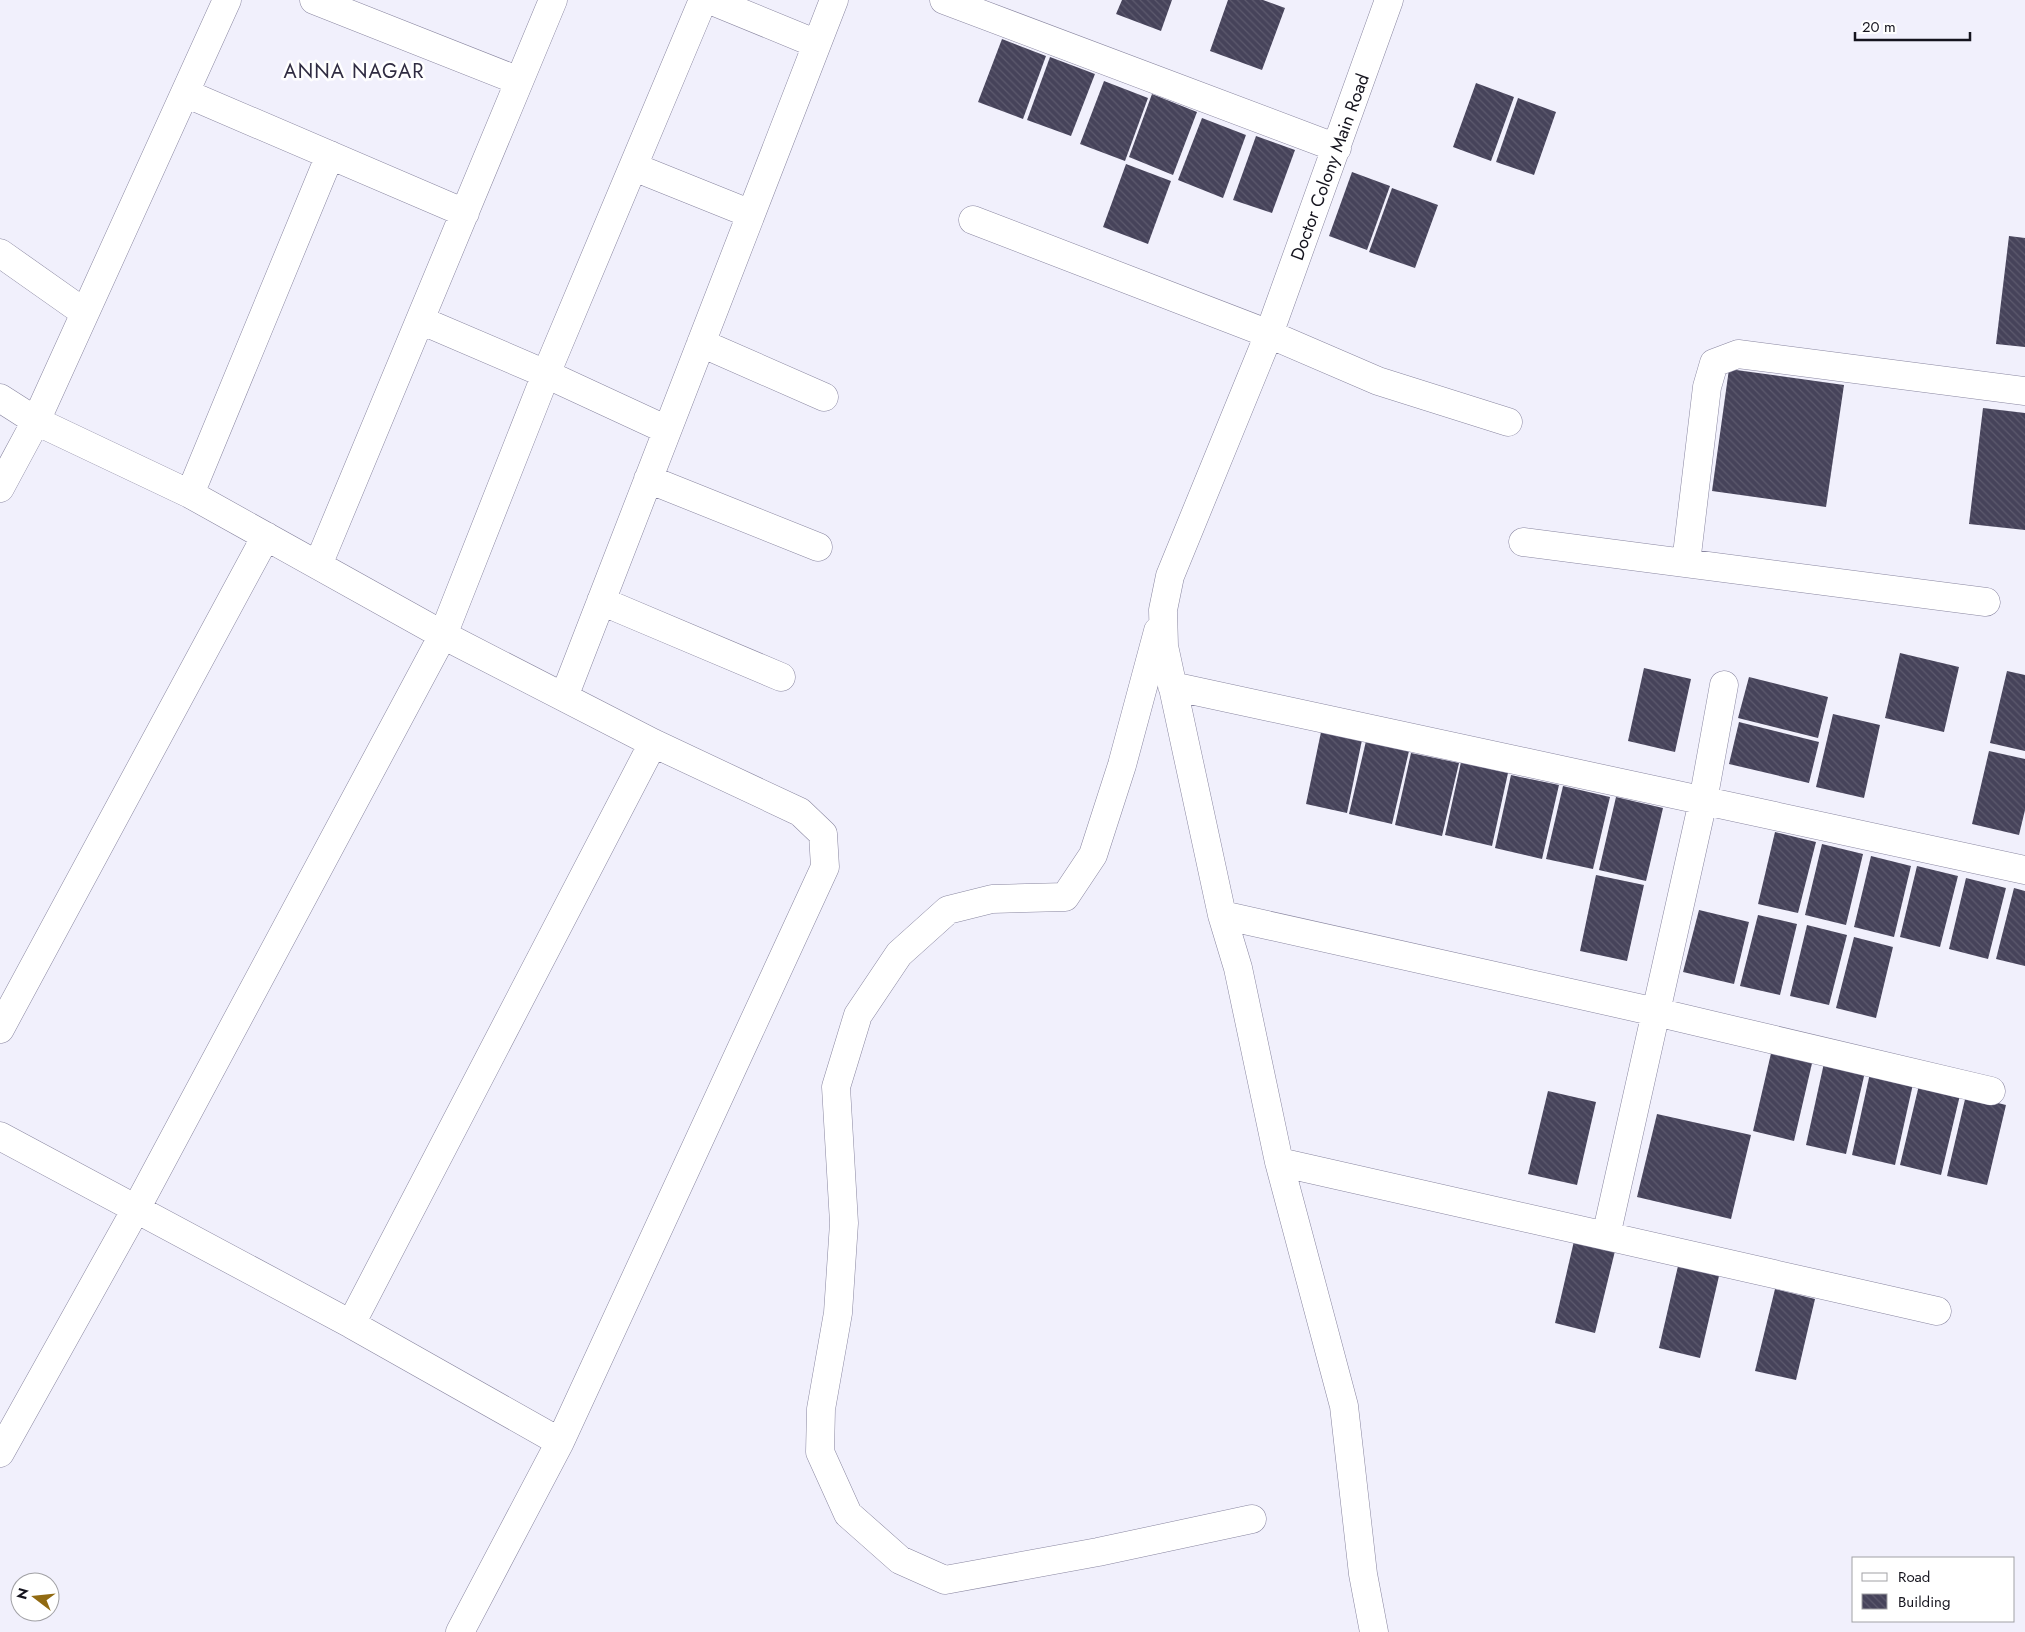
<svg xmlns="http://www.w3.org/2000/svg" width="2025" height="1632" viewBox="0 0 2025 1632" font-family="Jost,sans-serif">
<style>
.building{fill:url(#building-back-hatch)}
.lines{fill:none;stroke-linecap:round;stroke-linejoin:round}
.minor-casing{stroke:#8986a0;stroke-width:29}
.minor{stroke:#fff;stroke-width:28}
.labels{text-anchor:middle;stroke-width:5;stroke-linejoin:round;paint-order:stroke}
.street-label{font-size:18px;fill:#15141e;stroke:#fff}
.quarter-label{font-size:20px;letter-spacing:1px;fill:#302c42;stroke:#fff}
</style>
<defs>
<pattern id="building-back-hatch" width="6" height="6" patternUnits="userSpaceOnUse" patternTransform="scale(1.25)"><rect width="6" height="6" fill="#46435a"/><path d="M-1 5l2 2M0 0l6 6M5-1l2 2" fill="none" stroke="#5d5a6e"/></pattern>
</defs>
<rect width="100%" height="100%" fill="#f1f0fc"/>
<!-- building -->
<path class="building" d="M1122,0H1172L1161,31L1116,14Z
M1228,0H1263L1285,8L1262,70L1210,51Z
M1002,39L1046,56L1023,119L978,102Z
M1050,57L1095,74L1071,136L1027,120Z
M1104,81L1148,98L1125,161L1080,144Z
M1476,83L1514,97L1491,161L1453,147Z
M1152,94L1197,112L1173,175L1129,157Z
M1518,98L1556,112L1534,175L1496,162Z
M1202,118L1246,135L1223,198L1178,180Z
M1256,136L1295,150L1272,213L1233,200Z
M1126,164L1171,181L1148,244L1103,227Z
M1352,172L1390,186L1367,250L1329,236Z
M1392,188L1438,205L1415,268L1369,252Z
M2009,236L2025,238V347L1996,344Z
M1729,369L1844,385L1826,507L1712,491Z
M1983,408L2025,413V530L1969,524Z
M1900,653L1959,667L1944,732L1885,718Z
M1644,668L1691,679L1675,752L1628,741Z
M2007,671L2025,675V751L1990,743Z
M1749,677L1828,697L1818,738L1738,718Z
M1833,714L1880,725L1864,798L1816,787Z
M1739,722L1819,742L1809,783L1729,764Z
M1321,732L1362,740L1347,813L1306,804Z
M1366,741L1409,751L1392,824L1349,814Z
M1989,751L2025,759V810L2019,835L1972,824Z
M1411,753L1459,763L1442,836L1395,825Z
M1461,762L1508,773L1492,846L1445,835Z
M1511,775L1559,785L1542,859L1495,848Z
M1563,786L1610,797L1593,869L1546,859Z
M1616,797L1663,808L1646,881L1599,870Z
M1775,832L1816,842L1798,913L1758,904Z
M1822,844L1863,854L1846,925L1805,915Z
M1871,856L1911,866L1894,937L1854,927Z
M1917,866L1958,876L1940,947L1900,937Z
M1596,875L1644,885L1627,961L1580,951Z
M1966,878L2006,888L1988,959L1949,949Z
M2014,888L2025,891V966L1996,959Z
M1699,910L1749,922L1734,984L1683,972Z
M1758,915L1797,924L1780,995L1740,986Z
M1807,925L1847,935L1829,1005L1790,996Z
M1854,937L1893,947L1876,1018L1836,1008Z
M1772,1049L1813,1059L1794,1141L1753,1131Z
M1824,1063L1865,1072L1846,1154L1806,1145Z
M1870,1073L1913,1084L1895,1165L1852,1155Z
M1919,1085L1960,1095L1941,1175L1900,1165Z
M1548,1091L1596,1102L1577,1185L1528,1174Z
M1966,1095L2006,1105L1987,1185L1947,1176Z
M1657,1114L1751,1135L1731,1219L1637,1197Z
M1574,1241L1615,1251L1595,1333L1555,1323Z
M1678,1266L1719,1276L1700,1358L1659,1348Z
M1775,1289L1815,1299L1796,1380L1755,1371Z"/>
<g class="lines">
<defs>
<path id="minor" d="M314,0L519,81
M710,0L817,44
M944,0L1337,148
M185,93L465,213
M634,167L751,214
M973,220L1269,334L1378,381L1508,422
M0,253L85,313
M420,320L546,374L667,430
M701,343L824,397
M0,398L36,421L190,494L443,635L653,743L800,812L823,834L825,867L560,1442L460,1632
M648,479L818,547
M0,488L36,421L227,0
M190,494L330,155
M1523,542L1986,602
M1686,563L1707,387L1714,363L1738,354L2025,391
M318,565L553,0
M601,601L781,677
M1158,631L1122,765L1093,855L1065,897L992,899L948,910L899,954L858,1015L836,1087L844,1223L838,1313L821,1409L820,1452L848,1514L900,1560L945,1580L1098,1552L1252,1519
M1172,686L2025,870
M564,697L834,0
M1222,915L1656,1012L1991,1091
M0,1029L266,536
M0,1136L351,1324L560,1442
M1279,1162L1937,1311
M1606,1236L1703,801L1724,685
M351,1324L653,743
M0,1453L136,1209L443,635L546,374L703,0
M1374,1632L1363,1574L1344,1406L1279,1162L1238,968L1222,915L1164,646L1163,610L1170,576L1269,334L1389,0"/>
</defs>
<!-- minor casing -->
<use href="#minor" class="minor-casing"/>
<!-- minor -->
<use href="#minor" class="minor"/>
</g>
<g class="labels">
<!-- street labels -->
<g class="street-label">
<text transform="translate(1330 167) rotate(-70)" y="6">Doctor Colony Main Road</text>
</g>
<!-- quarter labels -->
<g class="quarter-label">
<text x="354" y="78">ANNA NAGAR</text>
</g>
</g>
<!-- legend -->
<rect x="1852" y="1557" width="162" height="65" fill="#ffffff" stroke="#a1a1a5"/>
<rect x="1862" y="1573" width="25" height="8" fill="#ffffff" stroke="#a1a1a5"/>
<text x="1898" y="1582" font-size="15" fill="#15141e">Road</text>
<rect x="1862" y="1594" width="25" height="15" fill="url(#building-back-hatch)" stroke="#a1a1a5"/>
<text x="1898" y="1607" font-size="15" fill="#15141e">Building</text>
<!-- north arrow -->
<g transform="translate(35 1597) rotate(286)"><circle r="24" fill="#ffffff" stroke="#a1a1a5"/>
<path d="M0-4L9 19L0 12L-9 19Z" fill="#916a12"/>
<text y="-8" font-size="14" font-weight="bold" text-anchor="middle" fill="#15141e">N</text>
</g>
<!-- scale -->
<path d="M1855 32v8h115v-8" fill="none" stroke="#15141e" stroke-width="2.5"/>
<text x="1862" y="32" font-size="15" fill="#15141e" stroke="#ffffff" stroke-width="4" paint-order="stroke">20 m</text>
</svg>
